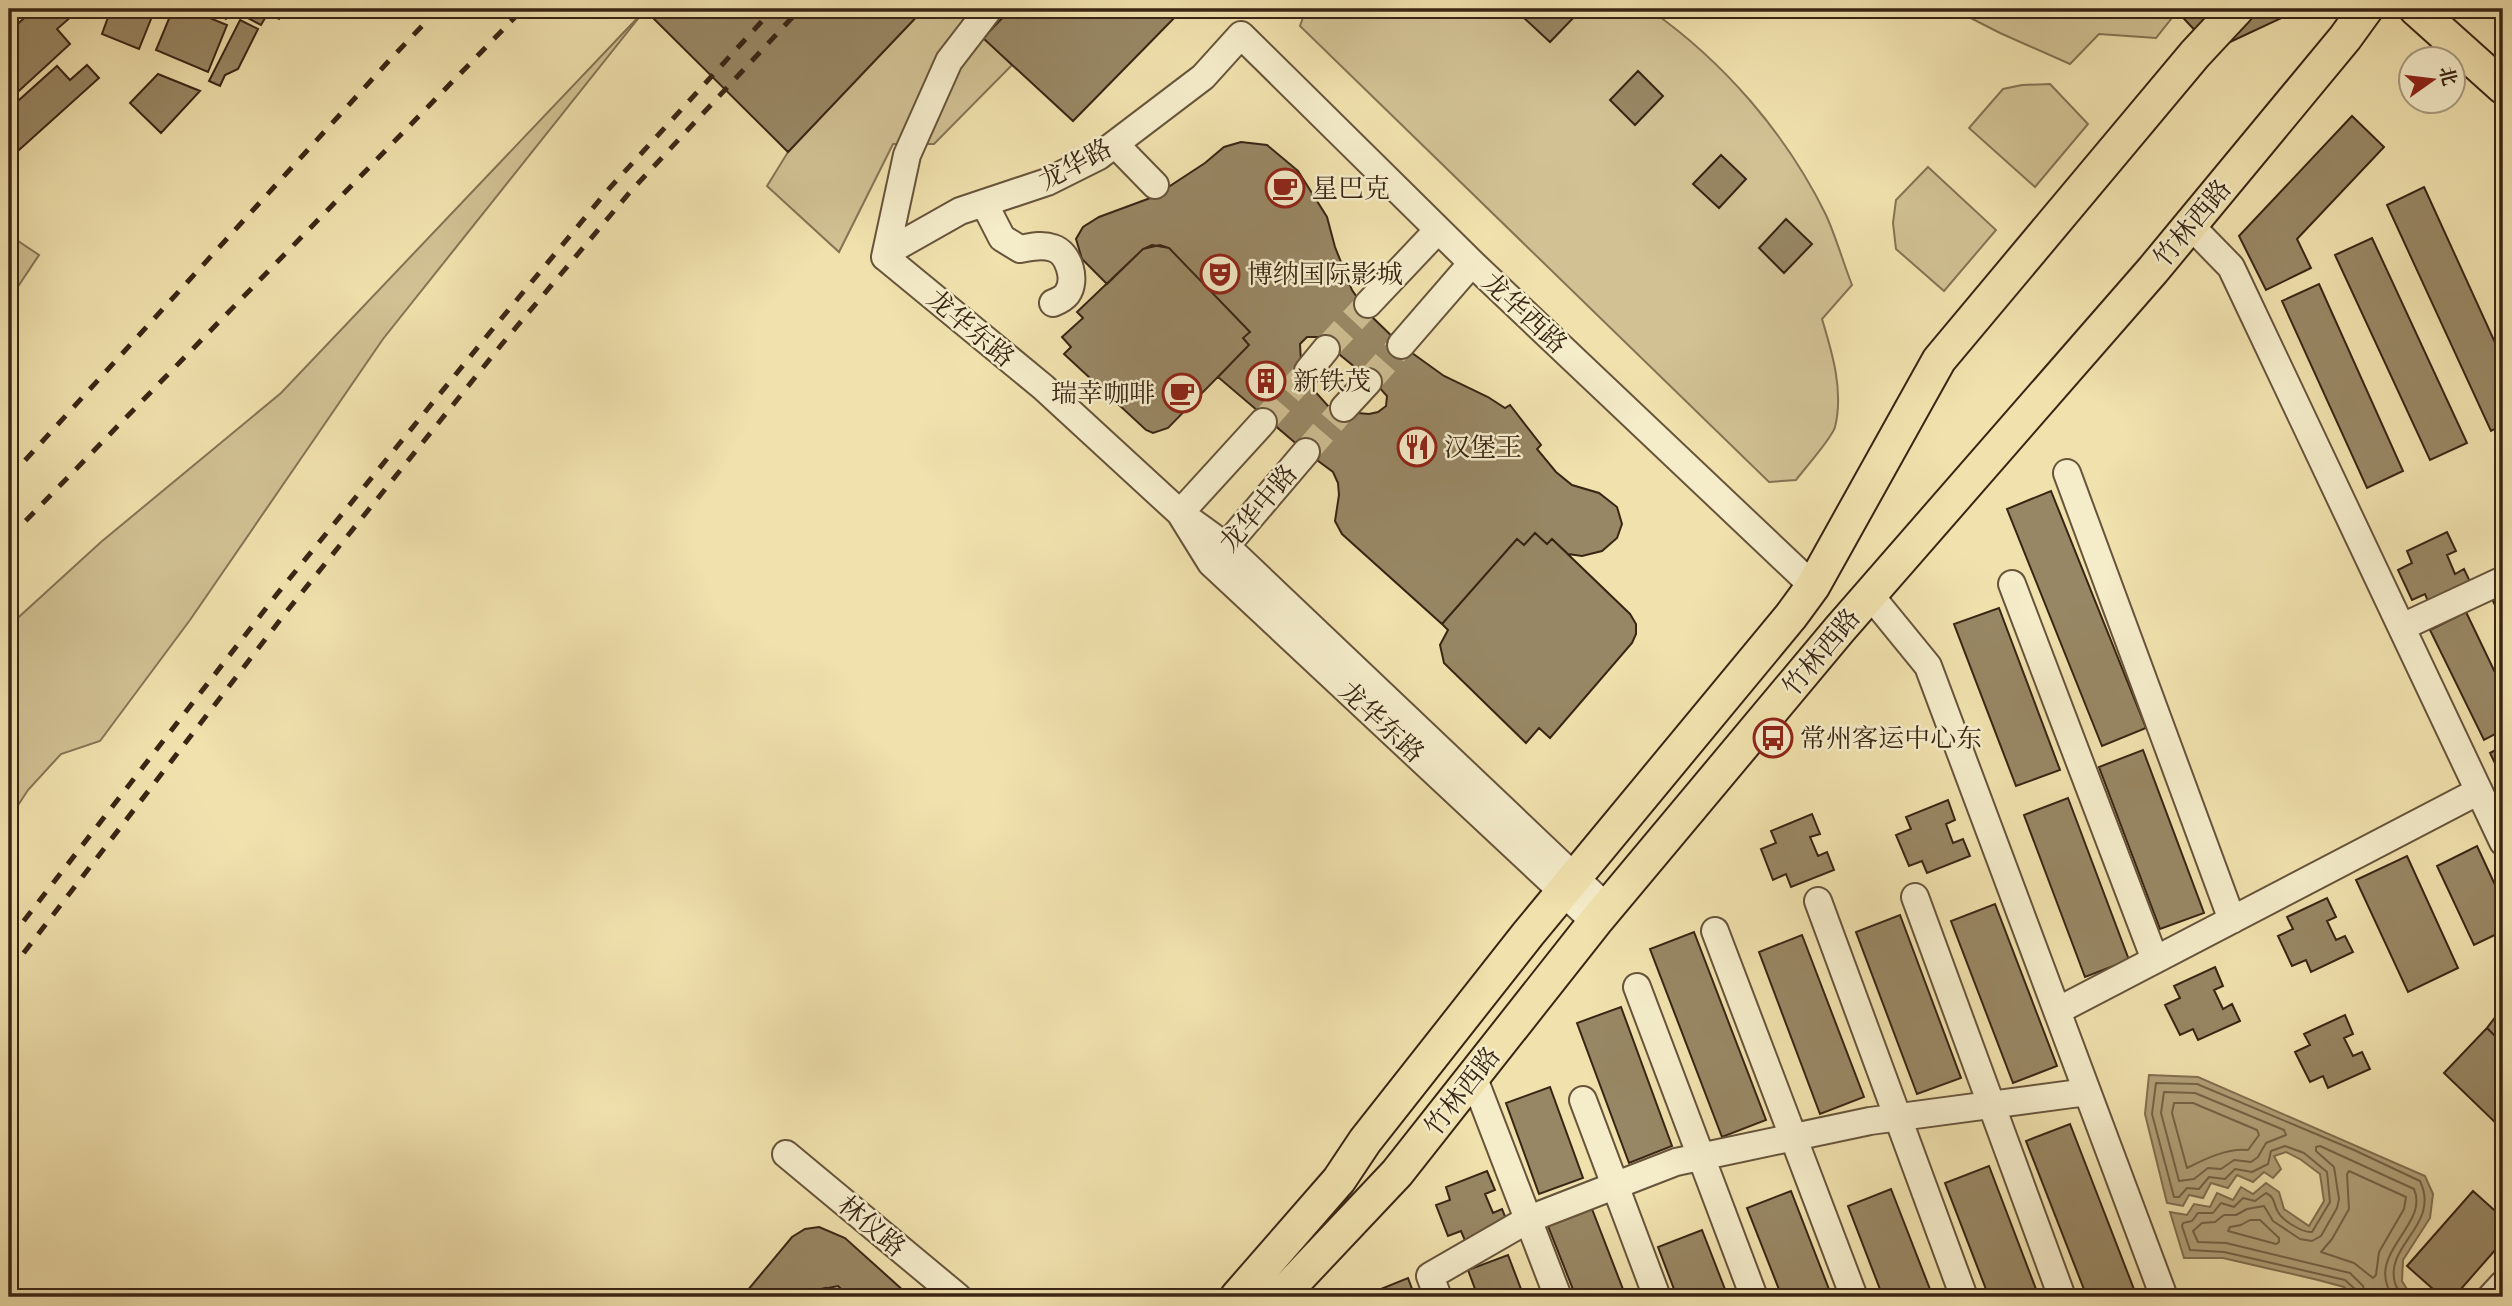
<svg xmlns="http://www.w3.org/2000/svg" width="2512" height="1306" viewBox="0 0 2512 1306" font-family="Vollkorn,'Noto Serif SC',serif">
<style>
.green{fill:#d1c193;stroke:#857354;stroke-width:2}
.water{fill:#b2a179;stroke:#826f51;stroke-width:2}
.lines{fill:none;stroke-linecap:round;stroke-linejoin:round}
.shore{stroke:#766347;stroke-width:2}
.building{fill:#988764;stroke:#392515;stroke-width:2;fill-rule:evenodd}
.minor-tunnel{stroke:#cbbb8f;stroke-width:26;stroke-dasharray:26 13;stroke-linecap:butt}
.minor-casing{stroke:#67543b;stroke-width:30}
.major-casing{stroke:#392515;stroke-width:37}
.minor{stroke:#f5ecca;stroke-width:26}
.major{stroke:#f0e1ad;stroke-width:33}
.rail{stroke:#392515;stroke-width:5;stroke-dasharray:12 12;stroke-linecap:butt}
.labels{text-anchor:middle;stroke-width:5;stroke-linejoin:round;paint-order:stroke}
.street-label{font-size:26px;fill:#392515;stroke:#f5ecca}
.poi-label{font-size:26px;fill:#392515;stroke:#f5ecca;text-anchor:start}
</style>
<rect width="100%" height="100%" fill="#f0e1ad"/>
<filter id="stains"><feTurbulence type="fractalNoise" baseFrequency=".00286" numOctaves="4"/><feColorMatrix values="0 0 0 0 .2 0 0 0 0 .09 0 0 0 0 .02 0 0 0 .5 -.17"/></filter>
<radialGradient id="worn" r=".72"><stop offset=".6" stop-color="#630" stop-opacity="0"/><stop offset="1" stop-color="#630" stop-opacity=".3"/></radialGradient>
<!-- green -->
<path class="green" d="M924,9H1011L984,38L1012,65L934,144H893L839,252L767,186L788,152Z
M1306,9H1649C1723,61 1786,133 1826,215C1836,237 1843,262 1852,285L1822,319C1832,352 1844,391 1835,427C1832,438 1805,468 1796,480L1769,482L1300,26Z
M1953,9H2179L2156,38L2099,34L2070,64L2000,33Z
M645,10L383,339L190,620L100,741L61,754L28,790L9,819V626L101,542L281,393Z
M2050,84L2088,124L2035,187L1969,128L2003,89L2022,85Z
M1928,167L1996,230L1944,291L1896,249L1893,223L1896,200Z
M9,235L39,255L9,300Z"/>
<!-- water -->
<path class="water" d="M2149,1075L2198,1077L2425,1176L2433,1194L2430,1218L2403,1260L2402,1281L2412,1297H2353L2344,1287L2318,1280L2223,1258H2184L2170,1212L2187,1215L2194,1204L2210,1207L2217,1193L2233,1200L2241,1187L2253,1194L2266,1183L2279,1192L2284,1209L2309,1226L2324,1201L2320,1174L2300,1159L2286,1152L2274,1156L2281,1169L2273,1178L2264,1172L2253,1182L2237,1175L2228,1188L2211,1183L2203,1198L2189,1195L2183,1206L2167,1203L2145,1114Z"/>
<g class="lines">
<!-- shore -->
<path class="shore" d="M2164,1092L2195,1093L2284,1130L2286,1135L2266,1143L2258,1157L2251,1162L2234,1160L2221,1169L2208,1168L2194,1179L2179,1181L2161,1113Z
M2174,1103H2193L2257,1130L2259,1135L2248,1150C2227,1148 2205,1159 2187,1168L2172,1113Z
M2349,1171L2406,1197L2404,1209L2379,1252L2376,1275L2373,1278L2354,1263L2321,1252L2332,1239L2349,1209L2347,1174Z
M2250,1220H2260L2279,1238V1242L2276,1244L2228,1231L2230,1227L2241,1225Z
M2357,1297L2356,1290L2345,1280L2224,1252L2190,1250L2182,1226L2183,1223L2192,1221L2198,1213H2213L2221,1203L2234,1207L2243,1198L2255,1201L2266,1193C2276,1198 2273,1204 2278,1212C2283,1221 2303,1233 2312,1232L2330,1202L2327,1172L2304,1153L2285,1146L2271,1151L2268,1164L2252,1172L2235,1169L2225,1179L2209,1177L2199,1189L2187,1188L2179,1197H2174L2152,1114L2156,1083L2197,1084L2354,1150L2420,1181C2441,1225 2384,1245 2395,1283C2396,1288 2401,1293 2404,1297
M2366,1297L2363,1286L2350,1273L2226,1243L2198,1242L2193,1231L2202,1223L2215,1222L2224,1215H2236L2247,1209L2264,1206L2273,1221L2300,1239L2312,1241L2321,1236L2337,1208L2339,1199L2334,1167L2316,1151V1147L2320,1146L2414,1189C2430,1226 2363,1253 2393,1297"/>
</g>
<!-- building -->
<path class="building" d="M34,9H80L57,29L70,44L9,100V32Z
M111,9H155L139,49L102,34Z
M173,9H188L227,25L208,72L156,50Z
M207,9H231L226,19Z
M231,9H284L279,19L268,13L261,25Z
M646,9H924L788,152L645,10Z
M1011,9H1183L1073,121L983,38Z
M1534,9H1572L1577,14L1550,42L1524,18Z
M2175,9H2293L2288,15L2213,50Z
M240,20L258,29L238,69L225,75L220,86L209,81Z
M87,65L99,78L9,159V109L57,66L70,80Z
M1638,71L1663,96L1635,125L1610,100Z
M158,74L200,91L161,133L130,103Z
M2352,116L2384,147L2297,239L2311,268L2266,290L2239,236Z
M1241,142L1267,145L1298,171L1327,217L1335,247L1352,290L1368,313L1401,345L1444,376L1488,397L1505,408L1510,405L1541,445L1537,449L1556,472L1572,485L1599,493L1617,507L1622,524L1617,538L1602,551L1582,556L1568,554L1552,539L1547,544L1535,533L1524,545L1517,539L1442,624L1342,534L1335,521L1339,495L1338,483L1333,472L1306,452L1218,377L1249,345L1243,338L1250,332L1169,248L1160,245L1143,249L1107,284L1082,259L1076,239L1083,227L1099,217L1153,197L1205,163L1224,147ZM1307,337H1318L1378,386L1387,396L1386,406L1378,412L1369,414L1346,412L1328,406L1311,387L1301,362L1300,344Z
M1721,155L1746,179L1719,208L1693,184Z
M2424,187L2503,360V425L2491,431L2387,205Z
M1786,219L1812,244L1784,273L1759,248Z
M2372,238L2467,443L2430,460L2335,255Z
M1152,245L1169,248L1250,332L1243,338L1249,345L1168,428L1153,433L1146,430L1064,354L1071,347L1062,337L1083,318L1077,312L1143,249Z
M2319,284L2403,471L2367,488L2282,301Z
M2051,491L2146,728L2102,746L2007,509Z
M2447,532L2456,551L2447,555L2455,574L2464,569L2472,586L2430,606L2425,594L2412,600L2398,570L2412,563L2407,551Z
M1535,533L1547,544L1552,539L1630,614L1636,624V634L1632,643L1550,738L1539,728L1526,743L1444,663L1440,645L1448,630L1442,624L1517,539L1524,545Z
M2503,593V622L2492,599Z
M1999,608L2060,770L2016,786L1954,624Z
M2466,612L2503,689V730L2484,740L2430,630Z
M2503,746V780L2490,753Z
M2143,750L2204,913L2160,929L2099,767Z
M2068,798L2129,960L2085,977L2024,815Z
M1948,800L1955,820L1946,824L1953,843L1963,839L1970,856L1927,873L1922,861L1909,866L1896,835L1911,829L1906,817Z
M1812,814L1820,834L1810,837L1818,856L1827,852L1834,870L1791,887L1786,874L1773,880L1761,849L1776,843L1771,831Z
M2477,846L2503,902V931L2474,945L2437,866Z
M2407,856L2458,968L2408,992L2356,880Z
M2327,898L2336,917L2327,921L2336,940L2345,936L2353,952L2311,972L2306,960L2292,966L2278,936L2293,929L2287,917Z
M1995,904L2057,1066L2013,1083L1951,921Z
M1900,915L1961,1078L1917,1094L1856,932Z
M1694,932L1766,1120L1722,1137L1650,949Z
M1802,935L1864,1097L1820,1114L1759,952Z
M2215,967L2223,986L2214,990L2223,1009L2232,1004L2240,1021L2198,1040L2193,1029L2180,1035L2165,1005L2180,998L2174,986Z
M1621,1007L1672,1146L1629,1163L1577,1023Z
M2503,1007V1044L2487,1028Z
M2345,1015L2353,1034L2344,1038L2353,1056L2362,1052L2370,1069L2328,1088L2323,1076L2310,1082L2295,1052L2310,1045L2304,1034Z
M2487,1028L2503,1044V1130L2444,1073Z
M1550,1087L1583,1178L1539,1194L1506,1103Z
M2070,1124L2137,1297H2087L2026,1141Z
M1989,1166L2039,1297H1989L1945,1183Z
M1487,1171L1495,1190L1485,1194L1493,1213L1502,1209L1509,1226L1466,1243L1461,1231L1448,1236L1436,1205L1450,1200L1446,1187Z
M1891,1189L1933,1297H1883L1848,1206Z
M1791,1191L1832,1297H1782L1747,1208Z
M2473,1191L2503,1218V1241L2454,1297H2442L2407,1266Z
M1592,1209L1626,1297H1576L1548,1226Z
M819,1227L845,1238L905,1292L900,1297H850L838,1286L784,1297H742L792,1237L805,1229Z
M1702,1230L1728,1297H1677L1658,1247Z
M1508,1255L1524,1297H1478L1468,1270Z
M1408,1278L1415,1297H1367L1366,1295Z
M826,1288L828,1297H784Z"/>
<g class="lines">
<!-- minor-tunnel -->
<path class="minor-tunnel" d="M1326,349L1368,304
M1368,382L1401,345
M1263,422L1308,371
M1306,452L1344,408"/>
<defs>
<path id="minor" d="M1115,144L1155,185
M984,203L1002,238L1020,249C1031,247 1042,244 1053,248C1069,253 1077,280 1067,294C1064,298 1058,301 1053,303
M2190,225L2231,267L2503,842
M885,257L898,246L960,211L1047,182L1099,156L1203,77L1241,35L1472,263L1813,586
M885,257L1043,387L1180,513L1211,563L1595,922
M885,257L907,155L949,61L989,9
M1368,304L1438,230
M1401,345L1472,263
M1308,371L1326,349
M1344,408L1368,382
M1263,422L1180,513L1227,547L1607,908
M2067,473L2232,920
M1214,560L1306,452
M2012,584L2155,960
M1870,595L1928,666L2164,1297
M2402,627L2503,580
M1915,897L2062,1297
M1818,901L1964,1297
M1715,931L1854,1297
M1637,987L1754,1297
M2057,1011L2479,791
M1473,1076L1558,1297
M1583,1100L1657,1297
M786,1154L958,1297
M1438,1297L1430,1276L1529,1219L1676,1162L1870,1121L2087,1092
M2491,1297L2503,1284"/>
<path id="major" d="M2416,9L2503,87
M1237,1297L1339,1180L1365,1141L1528,934L1791,616L1813,586L1939,360L2195,54L2237,9
M1280,1297L1397,1173L1595,922L1839,630L2153,270L2345,38L2366,9"/>
</defs>
<!-- minor casing -->
<use href="#minor" class="minor-casing"/>
<!-- major casing -->
<use href="#major" class="major-casing"/>
<!-- minor -->
<use href="#minor" class="minor"/>
<!-- major -->
<use href="#major" class="major"/>
<!-- rail -->
<path class="rail" d="M9,478L386,64L438,9
M9,538L523,9
M9,940L277,594L491,331L607,191L773,9
M9,972L287,611L502,344L630,192L800,9"/>
</g>
<!-- icons -->
<defs>
<symbol id="cafe-ring" viewBox="-11 -11 22 22"><circle r="9.5" fill="#f5ecca" stroke="#8f2418" stroke-width="1.5"/><path d="M-5.5-4.5H6V0H3Q3 3.5 0 3.5H-2.5Q-5.5 3.5-5.5 0ZM3-3.2v2h1.7v-2ZM-6 4.5H4V6H-6Z" fill="#8f2418"/></symbol>
<symbol id="theatre-ring" viewBox="-11 -11 22 22"><circle r="9.5" fill="#f5ecca" stroke="#8f2418" stroke-width="1.5"/><path d="M-5-5.5Q0-4 5-5.5V0Q5 5 0 6Q-5 5-5 0ZM-3.3-2.5H-1v1.5H-3.3ZM1-2.5H3.3v1.5H1ZM-2.8 1Q0 5.5 2.8 1Z" fill="#8f2418"/></symbol>
<symbol id="building-ring" viewBox="-11 -11 22 22"><circle r="9.5" fill="#f5ecca" stroke="#8f2418" stroke-width="1.5"/><path d="M-4-6H4V6H1V3H-1V6H-4ZM-2.5-4.3h1.7v1.8h-1.7ZM.8-4.3h1.7v1.8H.8ZM-2.5-1h1.7V.8h-1.7ZM.8-1h1.7V.8H.8Z" fill="#8f2418"/></symbol>
<symbol id="restaurant-ring" viewBox="-11 -11 22 22"><circle r="9.5" fill="#f5ecca" stroke="#8f2418" stroke-width="1.5"/><path d="M-5-6h1v4h1v-4h1v4h1v-4h1v5L-1.5 .5V6h-2V.5L-5-1ZM5-6V6H3V1.5H1.5Q1.5-4 5-6Z" fill="#8f2418"/></symbol>
<symbol id="bus-ring" viewBox="-11 -11 22 22"><circle r="9.5" fill="#f5ecca" stroke="#8f2418" stroke-width="1.5"/><path d="M-5-6H5V4H4V6H2V4H-2V6H-4V4H-5ZM-3.5-4V0h7V-4ZM-3.5 1.2v1.5H-2V1.2ZM2 1.2v1.5H3.5V1.2Z" fill="#8f2418"/></symbol>
</defs>
<g fill-rule="evenodd">
<use href="#cafe-ring" x="1263" y="166" width="44" height="44"/>
<use href="#theatre-ring" x="1198" y="252" width="44" height="44"/>
<use href="#building-ring" x="1244" y="359" width="44" height="44"/>
<use href="#cafe-ring" x="1160" y="371" width="44" height="44"/>
<use href="#restaurant-ring" x="1395" y="425" width="44" height="44"/>
<use href="#bus-ring" x="1751" y="716" width="44" height="44"/>
</g>
<g class="labels">
<!-- street labels -->
<g class="street-label">
<text transform="translate(1075 164) rotate(-28)" y="9">龙华路</text>
<text transform="translate(2192 223) rotate(-50)" y="9">竹林西路</text>
<text transform="translate(1525 313) rotate(43)" y="9">龙华西路</text>
<text transform="translate(971 328) rotate(40)" y="9">龙华东路</text>
<text transform="translate(1258 508) rotate(-50)" y="9">龙华中路</text>
<text transform="translate(1821 652) rotate(-50)" y="9">竹林西路</text>
<text transform="translate(1382 722) rotate(43)" y="9">龙华东路</text>
<text transform="translate(1462 1091) rotate(-52)" y="9">竹林西路</text>
<text transform="translate(872 1226) rotate(40)" y="9">林仪路</text>
</g>
<!-- poi labels -->
<g class="poi-label">
<text x="1312" y="197">星巴克</text>
<text x="1247" y="283">博纳国际影城</text>
<text x="1293" y="390">新铁茂</text>
<text x="1155" y="402" text-anchor="end">瑞幸咖啡</text>
<text x="1444" y="456">汉堡王</text>
<text x="1800" y="747">常州客运中心东</text>
</g>
</g>
<!-- margin -->
<rect width="2512" height="1306" fill="none" stroke="#f0e1ad" stroke-width="35"/>
<rect x="10" y="10" width="2491" height="1285" fill="none" stroke="#392515" stroke-width="3.5"/>
<rect x="18" y="18" width="2477" height="1271" fill="none" stroke="#392515" stroke-width="2"/>
<!-- north arrow -->
<g transform="translate(2432 80) rotate(76)"><circle r="33" fill="#f5ecca" stroke="#aa9c82" stroke-width="2"/>
<path d="M0-5L12 26L0 18L-12 26Z" fill="#8f2418"/>
<text y="-10" font-size="19" font-weight="bold" text-anchor="middle" fill="#392515">北</text>
</g>
<rect width="100%" height="100%" filter="url(#stains)"/>
<rect width="100%" height="100%" fill="url(#worn)"/>
</svg>
